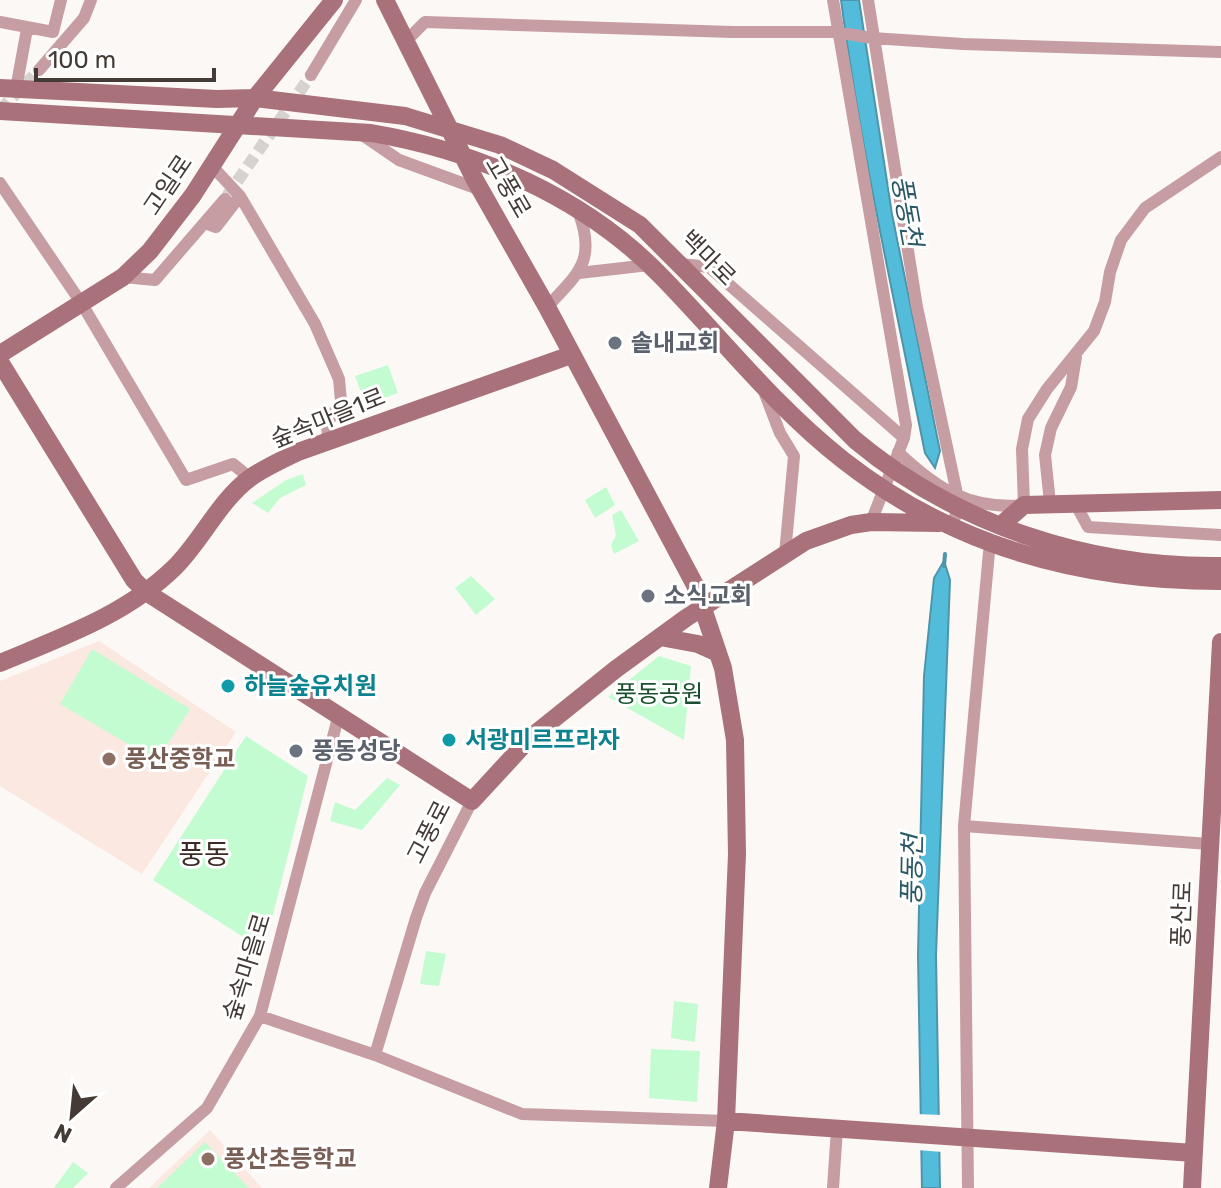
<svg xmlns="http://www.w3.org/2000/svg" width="1221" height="1188" viewBox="0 0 1221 1188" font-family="Rubik,'Noto Sans KR',sans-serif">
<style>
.built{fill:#fbe8e1}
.green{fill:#c3fcd1}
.water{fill:#54bcdb;stroke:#4f95aa;stroke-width:2}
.pier{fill:#fcf8f6}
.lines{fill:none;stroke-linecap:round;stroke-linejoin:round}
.stream{stroke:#4f95aa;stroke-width:4}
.street-tunnel{stroke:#d7d2d0;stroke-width:12;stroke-dasharray:12 6;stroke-linecap:butt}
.street{stroke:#c59da2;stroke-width:12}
.secondary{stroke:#a97179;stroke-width:18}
.worship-dot{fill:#6b7280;stroke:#fff;stroke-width:3}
.culture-dot{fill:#0f9aa8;stroke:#fff;stroke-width:3}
.education-dot{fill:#8d6e63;stroke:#fff;stroke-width:3}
.labels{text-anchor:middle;stroke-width:6;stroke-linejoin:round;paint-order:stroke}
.street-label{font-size:24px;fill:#443b37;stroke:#fff}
.worship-label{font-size:24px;font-weight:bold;fill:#5b616d;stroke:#fff;text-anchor:start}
.culture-label{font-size:24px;font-weight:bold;fill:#0d838f;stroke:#fff;text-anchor:start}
.park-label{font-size:24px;fill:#194f2d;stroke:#fff}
.education-label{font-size:24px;font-weight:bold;fill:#785e54;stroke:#fff;text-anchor:start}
.water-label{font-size:26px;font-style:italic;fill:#2b5866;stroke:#fff}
.quarter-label{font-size:28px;fill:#3d2c26;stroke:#fff}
</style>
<rect width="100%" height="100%" fill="#fcf8f6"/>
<!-- built -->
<path class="built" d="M99,641L236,732L142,874L0,786V681Z
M210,1130L262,1188H149Z"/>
<!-- green -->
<path class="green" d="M388,365L398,393L366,405L355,376Z
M303,474L306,485L280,498L268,513L252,503L286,480Z
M606,487L615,505L595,518L585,500Z
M621,510L639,541L614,554L611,545L616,535L612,515Z
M471,576L495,599L476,615L455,588Z
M92,649L190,709L157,761L60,704Z
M659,656L691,666L684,740L608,697Z
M246,736L308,776L264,950L153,880Z
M387,778L400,785L362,830L330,821L335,802L355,810Z
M426,951L446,954L439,986L420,984Z
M674,1001L698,1004L695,1042L671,1038Z
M651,1049L700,1051L697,1102L649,1098Z
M205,1142L249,1188H157Z
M73,1162L88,1173L73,1188H54Z"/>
<!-- water -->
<path class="water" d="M841,0H859L892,214L940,451L935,468L925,453C895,303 861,152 841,0Z
M944,561L950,580L936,955L940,1188H922L918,955L924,676L934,578Z"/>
<!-- pier -->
<path class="pier" d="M916,1114L941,1115L943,1152L917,1150Z"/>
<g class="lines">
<!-- stream -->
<path class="stream" d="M944,566L945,554"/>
<!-- street-tunnel -->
<path class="street-tunnel" d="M0,110L39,70
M227,196L311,75"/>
<!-- street -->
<path class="street" d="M833,0L906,425L904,438L871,522
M868,0L917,307L959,503L953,524
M0,22L53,32L61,0
M406,41L425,22L732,32H836L872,38L963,44L1221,52
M39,70L84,18L91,0
M311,75L356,0
M16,89L27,29
M361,134L399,160L481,190
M211,165L240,196L315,324L339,379L341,401L327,424L328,441
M0,183L82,304L186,480L233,464L250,478
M205,223L216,227L240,196
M681,264L709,267L904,438
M579,273L649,265
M123,277L155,280L225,199
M547,307C579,273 597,260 578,211
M765,394L780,433L794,456L785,554
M898,452C937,489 969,510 1024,505L1022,449L1028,419L1047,389L1094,331L1105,302L1110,272L1121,240L1145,208L1221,157
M1050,503L1045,455L1051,428L1071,387L1076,357
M1075,503L1088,527L1221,535
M964,826L1209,844
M260,1016L375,1055L416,918L425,893L472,801
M375,1055L522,1114L726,1121
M116,1188L207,1108L260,1016L339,714
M833,1188L837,1129
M968,1188L964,826L989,552"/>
<!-- secondary -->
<path class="secondary" d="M385,0L475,180L547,307L695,585L723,668L735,740L737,854L726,1121L718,1188
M0,88L217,99L255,98L405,116L500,145L553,170L640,225L855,440C957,525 1089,568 1221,566
M0,111L371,133C477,151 584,197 660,275C721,337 774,406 843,460C954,547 1081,581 1221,581
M0,354L123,277L150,251L193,195L255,98L334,0
M0,362L134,580L146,592L472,801L530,738L616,669L686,618L806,541L851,525L871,522L939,523
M1001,525L1024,505L1221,500
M660,637L698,644L718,653
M0,663C62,637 126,615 175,567C202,540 219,501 250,478C264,468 282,460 298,452L571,355
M726,1121L1194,1153
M1192,1188L1221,642"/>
</g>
<!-- markers -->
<g class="worship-dot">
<circle cx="615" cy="343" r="8"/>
<circle cx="648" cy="596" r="8"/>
<circle cx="296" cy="751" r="8"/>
</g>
<g class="culture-dot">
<circle cx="228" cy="686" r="8"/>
<circle cx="449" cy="740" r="8"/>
</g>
<g class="education-dot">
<circle cx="109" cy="759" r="8"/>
<circle cx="208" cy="1159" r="8"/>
</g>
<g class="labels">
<!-- street labels -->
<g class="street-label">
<text transform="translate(168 185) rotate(-56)" y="8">고일로</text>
<text transform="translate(508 187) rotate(60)" y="8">고풍로</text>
<text transform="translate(708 258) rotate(45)" y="8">백마로</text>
<text transform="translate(328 418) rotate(-22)" y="8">숲속마을1로</text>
<text transform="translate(429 832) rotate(-63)" y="8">고풍로</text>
<text transform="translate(1182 914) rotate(-88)" y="8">풍산로</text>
<text transform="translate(247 967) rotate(-73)" y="8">숲속마을로</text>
</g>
<!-- worship labels -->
<g class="worship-label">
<text x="631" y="351">솔내교회</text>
<text x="664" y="604">소식교회</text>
<text x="312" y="759">풍동성당</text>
</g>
<!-- culture labels -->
<g class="culture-label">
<text x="244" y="694">하늘숲유치원</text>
<text x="465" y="748">서광미르프라자</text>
</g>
<!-- park labels -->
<g class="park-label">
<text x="659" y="702">풍동공원</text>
</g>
<!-- education labels -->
<g class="education-label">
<text x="125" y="767">풍산중학교</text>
<text x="224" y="1167">풍산초등학교</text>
</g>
<!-- water labels -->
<g class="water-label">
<text transform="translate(907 211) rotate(80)" y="9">풍동천</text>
<text transform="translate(912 870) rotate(-89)" y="9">풍동천</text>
</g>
<!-- quarter labels -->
<g class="quarter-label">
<text x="204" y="864">풍동</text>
</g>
</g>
<!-- north arrow -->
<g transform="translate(72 1116) rotate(207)" stroke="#ffffff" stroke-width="6" paint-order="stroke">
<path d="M0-6L14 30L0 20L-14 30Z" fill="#443b37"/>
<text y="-12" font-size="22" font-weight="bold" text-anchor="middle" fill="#443b37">N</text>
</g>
<!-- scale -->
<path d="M36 68v12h178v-12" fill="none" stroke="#443b37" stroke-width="4"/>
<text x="48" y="68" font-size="24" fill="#443b37" stroke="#ffffff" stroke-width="6" paint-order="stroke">100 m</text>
</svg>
